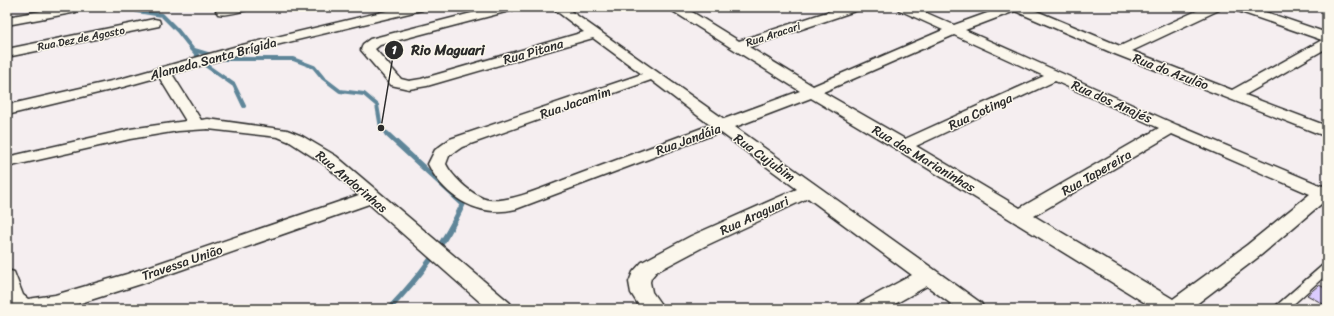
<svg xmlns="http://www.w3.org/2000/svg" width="1334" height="316" viewBox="0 0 1334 316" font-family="Sriracha,sans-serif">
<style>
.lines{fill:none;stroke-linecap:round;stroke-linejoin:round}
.stream-far1{stroke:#5f8699;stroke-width:4}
.stream{stroke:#5f8699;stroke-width:5.5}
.building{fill:#dbccfe;stroke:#2b2b2b}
.lane-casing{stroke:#2b2b2b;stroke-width:3}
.street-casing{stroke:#2b2b2b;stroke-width:3}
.lane{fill:#fbf7ec;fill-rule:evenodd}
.street{fill:#fbf7ec;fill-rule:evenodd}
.labels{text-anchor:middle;stroke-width:3;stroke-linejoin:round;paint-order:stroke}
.far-street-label{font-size:11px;fill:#2b2b2b;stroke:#fbf7ec}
.street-label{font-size:13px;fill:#2b2b2b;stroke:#fbf7ec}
.leader{fill:none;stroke:#2b2b2b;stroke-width:1.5}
.callout-dot{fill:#2b2b2b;stroke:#fbf7ec;stroke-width:1.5}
.mark-label{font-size:12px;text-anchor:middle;font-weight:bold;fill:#fff}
.callout-label{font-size:14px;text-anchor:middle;font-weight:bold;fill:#2b2b2b;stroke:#fbf7ec;stroke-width:3;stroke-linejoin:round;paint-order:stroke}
</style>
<rect width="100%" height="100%" fill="#f5eef0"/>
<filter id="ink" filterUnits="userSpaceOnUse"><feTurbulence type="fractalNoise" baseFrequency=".025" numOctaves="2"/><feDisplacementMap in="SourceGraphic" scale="8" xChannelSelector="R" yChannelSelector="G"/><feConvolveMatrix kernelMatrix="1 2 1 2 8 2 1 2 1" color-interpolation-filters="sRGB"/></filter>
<g filter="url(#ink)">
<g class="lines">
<!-- stream-far1 -->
<path class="stream-far1" d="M138,7L137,11L162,15L178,31L204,64L234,85L244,106
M191,49L224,59H293L314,67L323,78L340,91L364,94L377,105L381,128L388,135"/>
<!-- stream -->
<path class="stream" d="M387,134L463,204C444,245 420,276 389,309"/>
</g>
<!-- building -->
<path class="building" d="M1319,285L1327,289V306L1307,295Z"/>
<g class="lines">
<defs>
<path id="lane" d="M1327,264V274L1288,309H1274L1276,306L1323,265Z"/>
<path id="street" d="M63,7H77L78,9L76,12L72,13L7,25V17Z
M223,7H248L246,10C238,12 226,16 218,14L216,11L218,8Z
M403,7H424L422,10L243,53L172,74L201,120L208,119L287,130L302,136L336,156L510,303L513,309H488L369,204L141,284L62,309H11L7,305V270L14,272L23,295L28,299L55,295L127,274L359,195L324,164L290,142L278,137L208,129L178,131L130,139L7,167V157L130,129L186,121L159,77L123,87L7,115V105L120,79L234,47Z
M495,7H515L513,10L380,45L375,49L401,79L409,81L421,79L584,32L551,7H565L724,119L800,91L671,10L669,7H684L739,41L842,7H860L858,10L749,47L813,86L943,30L899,10L897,7H913L954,25L1004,7H1027L1120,46L1205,7H1221L1219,10L1132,51L1232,90L1322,40L1235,10L1233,7H1251L1327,33V48L1245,95L1327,126V137L1115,54L1015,11L965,30L1177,125L1322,186L1327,184V199L1261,255L1190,309H1155L898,150L811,98L735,127L981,303L984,309H958L927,286L886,309H857L860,303L912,275L808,198L705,246L656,272L651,278L650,282L652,292L664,309H641L631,293L629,282L633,272L642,262L691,236L797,189L720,132L516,209C479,218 445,198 428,164L435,150L450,139L642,74L593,38L427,86L409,89L391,85L361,50L363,44L370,39ZM954,35L1044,76L905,139L823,92ZM651,80L710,125C665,142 619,159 574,176C552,184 511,203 489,200C475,198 452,177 446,164L449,156L462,147ZM1055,81L1159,128L1020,208L916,146ZM1172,134L1310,194L1247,245L1173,299L1034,216Z
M154,19L159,20L160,23L159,26L7,57V49Z"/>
</defs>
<!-- lane casing -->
<use href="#lane" class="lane-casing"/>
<!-- street casing -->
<use href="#street" class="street-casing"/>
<!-- lane -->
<use href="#lane" class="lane"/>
<!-- street -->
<use href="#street" class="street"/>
</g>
</g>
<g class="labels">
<!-- far-street labels -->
<g class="far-street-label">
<text transform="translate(773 34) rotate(-18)" y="4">Rua Aracari</text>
<text transform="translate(81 38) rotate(-11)" y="4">Rua Dez de Agosto</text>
</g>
<!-- street labels -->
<g class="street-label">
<text transform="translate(533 51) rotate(-16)" y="5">Rua Pitana</text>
<text transform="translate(213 58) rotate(-15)" y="5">Alameda Santa Brígida</text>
<text transform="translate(1171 71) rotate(21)" y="5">Rua do Azulão</text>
<text transform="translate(1112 101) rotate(24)" y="5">Rua dos Anajés</text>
<text transform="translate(575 102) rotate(-19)" y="5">Rua Jacamim</text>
<text transform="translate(980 111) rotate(-25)" y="5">Rua Cotinga</text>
<text transform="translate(688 139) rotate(-20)" y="5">Rua Jandáia</text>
<text transform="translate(765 157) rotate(36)" y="5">Rua Cujubim</text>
<text transform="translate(924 158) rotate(31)" y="5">Rua das Marianinhas</text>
<text transform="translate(1096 172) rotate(-30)" y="5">Rua Tapereira</text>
<text transform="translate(352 181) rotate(40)" y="5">Rua Andorinhas</text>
<text transform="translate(754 215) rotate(-25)" y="5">Rua Araguari</text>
<text transform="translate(182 262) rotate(-19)" y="5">Travessa União</text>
</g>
</g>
<!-- callouts -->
<path class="leader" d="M381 128L394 50"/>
<g class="callout-dot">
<circle cx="381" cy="128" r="4"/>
<circle cx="394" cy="50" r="10"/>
</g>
<g class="mark-label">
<text x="394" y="54">1</text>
</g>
<g class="callout-label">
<text x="448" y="55">Rio Maguari</text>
</g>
<!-- margin -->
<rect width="1334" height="316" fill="none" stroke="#fbf7ec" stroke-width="24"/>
<rect x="12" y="12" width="1310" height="292" fill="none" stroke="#2b2b2b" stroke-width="1.5" filter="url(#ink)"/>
</svg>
